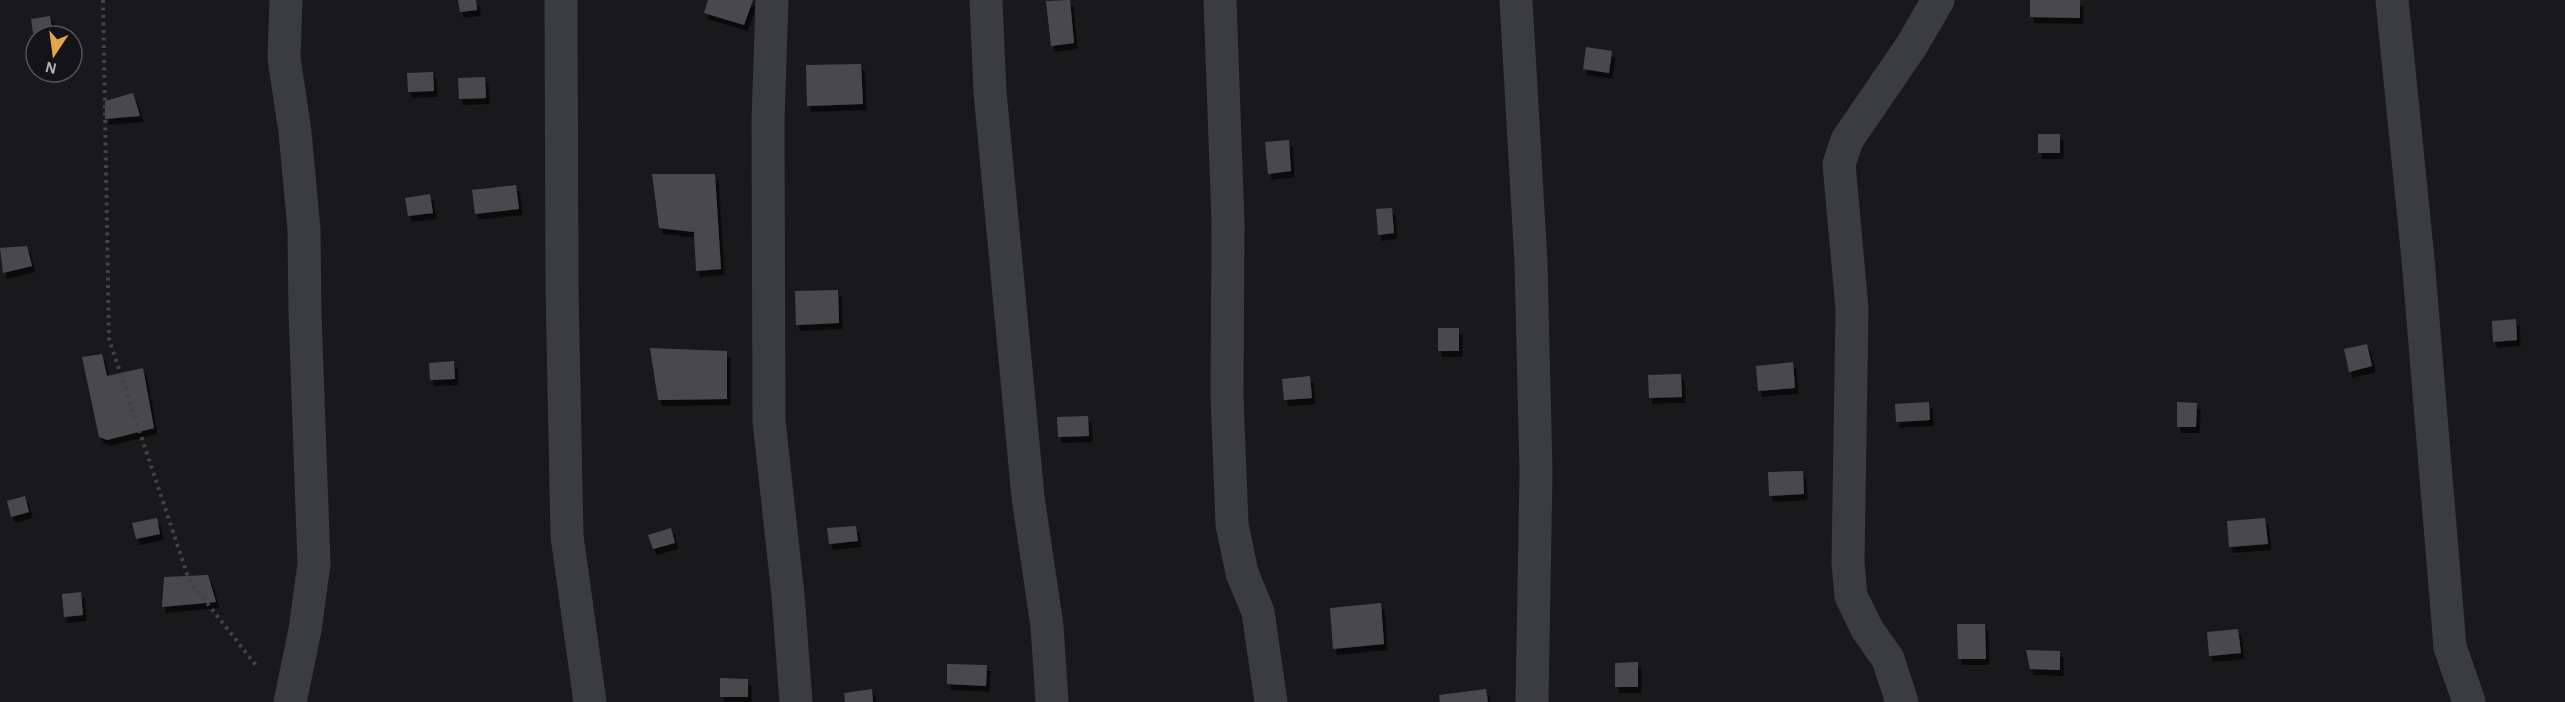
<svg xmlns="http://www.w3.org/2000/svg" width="2565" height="702" viewBox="0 0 2565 702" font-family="'Alegreya Sans',sans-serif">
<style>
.building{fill:#484a4e;filter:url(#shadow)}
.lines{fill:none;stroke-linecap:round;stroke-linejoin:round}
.path{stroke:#414347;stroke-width:4;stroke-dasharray:3 4.5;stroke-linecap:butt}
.minor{stroke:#3b3c40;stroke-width:33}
</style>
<defs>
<filter id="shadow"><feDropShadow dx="3.5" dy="6" stdDeviation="0" flood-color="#0009"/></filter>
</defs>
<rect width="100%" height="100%" fill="#19191b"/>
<!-- building -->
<path class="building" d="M458,0H476L477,10L460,12Z
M708,0H753L744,25L704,13Z
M1070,0L1074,43L1051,46L1046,1Z
M2030,0H2080V18L2030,17Z
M50,16L52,30L33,33L31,19Z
M1586,47L1612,51L1609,73L1583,69Z
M861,64L863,104L807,106L806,65Z
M433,72L434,91L408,92L407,73Z
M485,77L486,98L459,99L458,78Z
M133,93L140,116L105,119V101Z
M2038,134H2060V153H2038Z
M1289,140L1291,171L1268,174L1265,142Z
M652,174H715L721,269L696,271L694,232L659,228Z
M516,185L519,209L475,214L472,190Z
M430,194L433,213L408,216L405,198Z
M1392,208L1394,233L1378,235L1376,209Z
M27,246L32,266L3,273L0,248Z
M838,290L839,323L796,325L795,291Z
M2516,319L2517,340L2493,342L2492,321Z
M1438,328H1459V351H1438Z
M2367,344L2372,366L2349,372L2344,349Z
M650,348L727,351V399L658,400Z
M102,354L107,376L143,368L154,428L107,440L99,437L82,357Z
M454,361L455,379L430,380L429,363Z
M1793,362L1795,388L1758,391L1756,366Z
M1681,374L1682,397L1649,398L1648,375Z
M1310,376L1312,398L1284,400L1282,379Z
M1929,402L1930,420L1896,422L1895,404Z
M2177,402L2197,403L2196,427H2177Z
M1088,416L1089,436L1058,437L1057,417Z
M1803,471L1804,494L1769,496L1768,472Z
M25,496L29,512L11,517L7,501Z
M157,518L160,534L136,539L132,523Z
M2265,518L2268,544L2229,547L2227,521Z
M856,526L858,541L829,544L827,528Z
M671,528L675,543L653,549L648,535Z
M208,575L216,602L162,607L164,577Z
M81,592L83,615L64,617L62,594Z
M1381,603L1384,644L1333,649L1330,608Z
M1957,624H1985L1986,659H1958Z
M2238,629L2241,653L2209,656L2207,632Z
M2026,650L2060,651V670L2030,669Z
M1638,662V687H1615V663Z
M947,664L987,665L986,686L947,684Z
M720,678L748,679V697H720Z
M872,689L873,702H845L844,693Z
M1486,689L1488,702H1440L1439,695Z"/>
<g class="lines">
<!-- path -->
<path class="path" d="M103,0L109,339L189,580L258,668"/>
<!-- minor -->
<path class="minor" d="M286,0L284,58L295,132L304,229L305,313L314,564L305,630L290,702
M561,0L562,289L567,536L590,702
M772,0L768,120L769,421L788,595L796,702
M986,0L990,92L1028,497L1047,626L1052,702
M1220,0L1228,223L1227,397L1232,524L1242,573L1258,612L1271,702
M1516,0L1531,263L1536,472L1532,702
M2392,0L2418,259L2450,647L2469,702
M1902,702L1888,659L1867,629L1851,596L1848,563L1852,309L1839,164L1847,140L1912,45L1938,0"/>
</g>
<!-- north arrow -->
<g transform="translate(54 54) rotate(193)"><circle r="28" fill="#141416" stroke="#515358" stroke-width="1.5"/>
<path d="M0-4.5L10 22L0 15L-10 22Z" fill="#e3a74a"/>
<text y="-9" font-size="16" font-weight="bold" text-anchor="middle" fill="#adb1ba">N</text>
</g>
</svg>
